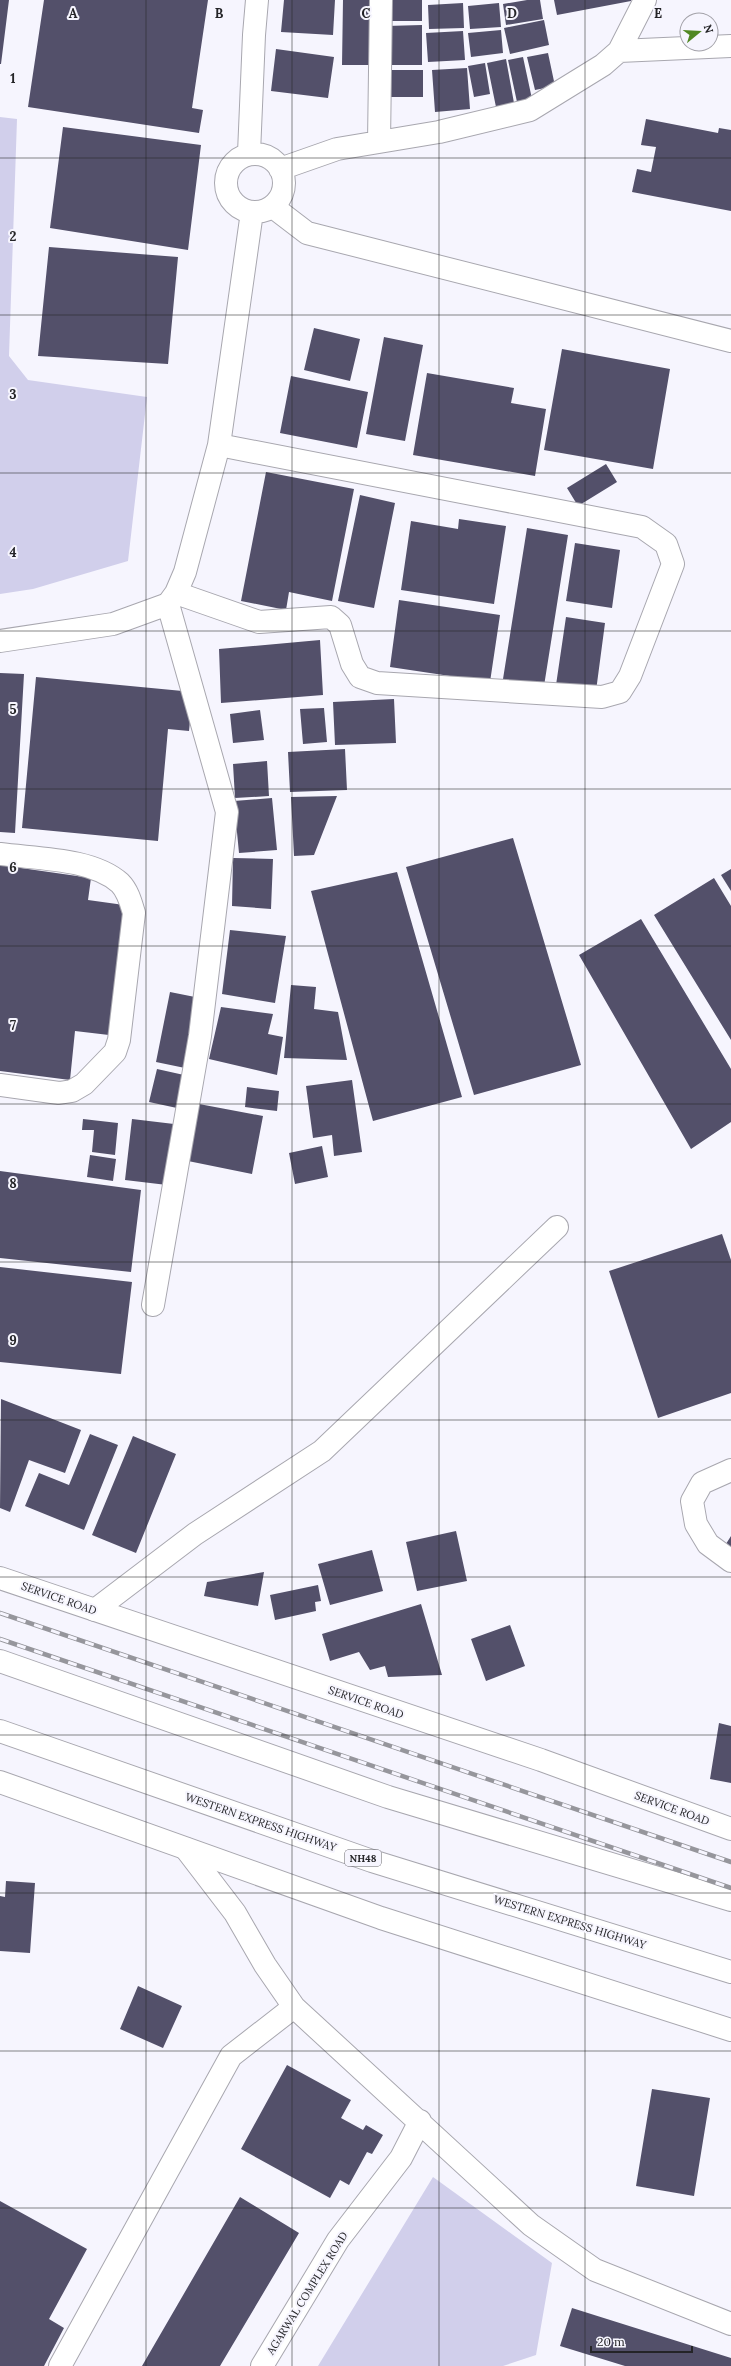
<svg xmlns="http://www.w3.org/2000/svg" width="731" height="2366" viewBox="0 0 731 2366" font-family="Lora,serif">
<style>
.green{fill:#d1cfeb}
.building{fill:#53506a}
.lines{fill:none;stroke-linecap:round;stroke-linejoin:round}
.minor-casing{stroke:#a8a7af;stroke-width:24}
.major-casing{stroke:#a8a7af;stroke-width:24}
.highway-casing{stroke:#a8a7af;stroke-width:24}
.minor{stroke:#fff;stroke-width:22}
.major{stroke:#fff;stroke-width:22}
.highway{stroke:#fff;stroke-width:22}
.rail-casing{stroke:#96969c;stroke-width:4.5}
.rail{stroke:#f6f5fe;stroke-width:3;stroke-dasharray:9;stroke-linecap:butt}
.grid{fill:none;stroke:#242427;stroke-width:1;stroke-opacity:0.55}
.labels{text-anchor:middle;stroke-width:4;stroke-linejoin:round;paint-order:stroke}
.shield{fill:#f6f5fe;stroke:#636368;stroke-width:1}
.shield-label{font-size:10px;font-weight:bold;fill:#242427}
.street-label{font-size:11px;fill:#242427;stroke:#f6f5fe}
.grid-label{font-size:13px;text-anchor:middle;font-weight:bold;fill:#242427;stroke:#f6f5fe;stroke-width:4;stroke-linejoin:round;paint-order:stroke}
</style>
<rect width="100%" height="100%" fill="#f6f5fe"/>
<!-- green -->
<path class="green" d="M0,117L17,119L9,356L28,380L147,397L128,561L33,589L0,594Z
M433,2177L552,2263L536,2355L503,2366H318Z"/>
<!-- building -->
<path class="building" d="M0,0H9L1,64H0Z
M44,0H208L192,108L203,110L199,133L28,107Z
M284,0H335L333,35L281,32Z
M343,0H373L372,65H342Z
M387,0H422V21H387Z
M527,0H540L543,19L506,25L503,4Z
M554,0H631V1L557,15Z
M463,3L464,28L429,29L428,5Z
M499,3L501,27L470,29L468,6Z
M544,20L549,45L510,54L504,28Z
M422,25V65H386V26Z
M501,30L503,53L471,57L468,33Z
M463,31L465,60L428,62L426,33Z
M276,49L334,57L328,98L271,91Z
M548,53L555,86L535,90L527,57Z
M523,57L532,99L517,102L508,60Z
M506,59L514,103L496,107L487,63Z
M485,63L490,94L474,97L468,66Z
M467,68L470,109L435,112L432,70Z
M383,70H423V97H383Z
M646,119L718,133L719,128L731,130V211L632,192L637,169L651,172L656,147L641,145Z
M63,127L201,145L188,250L50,228Z
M49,247L178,257L168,364L38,356Z
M314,328L360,339L350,381L304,370Z
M384,337L423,345L405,441L366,434Z
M562,349L670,369L653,469L544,450Z
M427,373L514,388L511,403L546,409L535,476L413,455Z
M291,376L368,392L357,448L280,433Z
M606,464L617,482L578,506L567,488Z
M266,472L354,489L332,601L289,592L286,610L241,601Z
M360,495L395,503L374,608L338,601Z
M459,519L506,526L494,604L401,590L411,521L458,529Z
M527,528L568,535L544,686L503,679Z
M575,543L620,550L612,608L566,601Z
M399,600L500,615L490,682L390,667Z
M566,617L605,623L596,691L556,685Z
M320,640L323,695L221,703L219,649Z
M0,673L24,674L15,833L0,832Z
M36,677L193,692L189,731L168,729L158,841L22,828Z
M394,699L396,743L335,745L333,702Z
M324,708L327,742L303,744L300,709Z
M260,710L264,740L233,743L230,714Z
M345,749L347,790L290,792L288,752Z
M267,761L269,796L235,798L233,764Z
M337,796L314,855L294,856L291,797Z
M272,798L277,850L239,853L234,801Z
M513,838L581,1065L474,1095L406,867Z
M233,858L273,859L271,909L232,906Z
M0,865L91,878L88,900L124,905L109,1035L75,1031L70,1080L0,1071Z
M731,869V891L721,875Z
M397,872L462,1097L373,1121L311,891Z
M714,878L731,906V1040L654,915Z
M641,919L731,1069V1122L691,1149L579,955Z
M230,930L286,936L275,1003L222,994Z
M291,985L316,987L314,1009L338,1012L347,1060L284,1058Z
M170,992L200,998L185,1068L156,1062Z
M221,1007L273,1014L268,1034L283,1037L277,1075L209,1059Z
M157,1069L184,1075L177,1108L149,1102Z
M352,1080L362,1152L334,1156L332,1135L313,1138L306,1086Z
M247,1087L279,1091L277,1111L245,1107Z
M199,1104L263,1116L252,1174L188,1161Z
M83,1119L118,1123L115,1155L92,1152L94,1130H82Z
M132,1119L174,1124L167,1185L125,1180Z
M322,1146L328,1177L295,1184L289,1153Z
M90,1155L116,1159L113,1181L87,1177Z
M0,1171L141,1190L131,1272L0,1258Z
M722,1234L731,1260V1393L658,1418L609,1271Z
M0,1267L132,1282L121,1374L0,1362Z
M1,1399L81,1430L65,1473L29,1460L10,1512L0,1508Z
M90,1434L118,1445L84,1530L25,1506L39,1473L69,1485Z
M133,1436L176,1454L136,1553L92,1535Z
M456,1531L467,1581L417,1591L406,1542Z
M731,1536V1551L724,1547Z
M372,1550L383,1591L330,1605L318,1564Z
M264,1572L258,1606L204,1596L207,1582Z
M318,1585L321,1601L315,1602L316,1611L275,1620L270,1595Z
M421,1604L442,1675L388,1677L385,1666L370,1670L359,1652L330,1661L322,1634Z
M510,1625L525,1666L486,1681L471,1639Z
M719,1723L731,1726V1783L710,1779Z
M6,1881L35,1883L30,1953L0,1951V1896L5,1897Z
M138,1986L182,2006L163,2048L120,2029Z
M287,2065L351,2100L341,2118L363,2130L366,2125L383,2135L372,2154L367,2152L349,2185L340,2180L330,2198L241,2149Z
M652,2089L710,2098L694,2196L636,2186Z
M240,2197L299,2233L220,2366H142Z
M0,2201L87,2249L49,2319L64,2328L44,2366H0Z
M572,2308L731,2358V2366H625L560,2346Z"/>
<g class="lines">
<defs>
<path id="minor" d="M619,51L731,46
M379,142L381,0
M249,153L254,35L257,0
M226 183a29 29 0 1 1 58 0a29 29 0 1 1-58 0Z
M280,169L337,149L439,132L530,110L603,65L619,51L645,0
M273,207L307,233L731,341
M176,593L259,622L331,617L340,625L352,664L360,677L377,683L602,697L620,692L630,676L673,564L666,544L642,527L219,445
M0,641L113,624L168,604L176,593L185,572L219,445L252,212
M0,854C37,859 92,858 120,883C128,891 131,903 134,913L119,1040L115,1052L84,1084L72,1091L59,1093L0,1085
M153,1305L200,1036L227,812L168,604
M731,1470L702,1483L692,1501L696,1524L708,1544L731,1561
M95,1610L195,1534L322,1451L557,1227
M186,1849L235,1913L265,1965L294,2007L531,2225L595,2270L731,2324
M60,2366L231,2056L294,2007
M262,2366L338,2240L401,2158L420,2121"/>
<path id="major" d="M0,1578L541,1760L731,1829
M0,1782L381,1918L731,2030"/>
<path id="highway" d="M0,1661L388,1797L731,1900
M0,1731L372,1861L731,1972"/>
</defs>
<!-- minor casing -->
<use href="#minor" class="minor-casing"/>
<!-- major casing -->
<use href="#major" class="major-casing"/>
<!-- highway casing -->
<use href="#highway" class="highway-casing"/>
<!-- minor -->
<use href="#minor" class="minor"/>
<!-- major -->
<use href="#major" class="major"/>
<!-- highway -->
<use href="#highway" class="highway"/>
<defs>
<path id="rail" d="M0,1613L731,1862
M0,1639L731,1888"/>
</defs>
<!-- rail casing -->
<use href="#rail" class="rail-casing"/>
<!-- rail -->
<use href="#rail" class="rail"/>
</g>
<!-- grid -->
<path class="grid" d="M146,0V2366M292,0V2366M439,0V2366M585,0V2366M0,158H731M0,315H731M0,473H731M0,631H731M0,789H731M0,946H731M0,1104H731M0,1262H731M0,1420H731M0,1577H731M0,1735H731M0,1893H731M0,2051H731M0,2208H731"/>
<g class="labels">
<!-- shield labels -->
<rect class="shield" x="345" y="1850" width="36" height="16" rx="3"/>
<g class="shield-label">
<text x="363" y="1862">NH48</text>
</g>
<!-- street labels -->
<g class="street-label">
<text transform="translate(59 1598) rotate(19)" y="4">SERVICE ROAD</text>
<text transform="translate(366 1702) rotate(19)" y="4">SERVICE ROAD</text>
<text transform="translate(672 1808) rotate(20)" y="4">SERVICE ROAD</text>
<text transform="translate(261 1822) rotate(19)" y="4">WESTERN EXPRESS HIGHWAY</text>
<text transform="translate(570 1922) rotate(17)" y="4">WESTERN EXPRESS HIGHWAY</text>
<text transform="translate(307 2293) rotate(-58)" y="4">AGARWAL COMPLEX ROAD</text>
</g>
</g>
<g class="grid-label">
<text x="73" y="18">A</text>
<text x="219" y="18">B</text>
<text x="366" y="18">C</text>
<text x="512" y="18">D</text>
<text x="658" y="18">E</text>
<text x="13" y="83">1</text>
<text x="13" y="241">2</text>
<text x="13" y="399">3</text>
<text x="13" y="557">4</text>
<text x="13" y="714">5</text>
<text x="13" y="872">6</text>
<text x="13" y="1030">7</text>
<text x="13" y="1188">8</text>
<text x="13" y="1345">9</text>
</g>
<!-- north arrow -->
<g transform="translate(699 32) rotate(72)"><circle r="19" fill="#f6f5fe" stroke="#a2a1a8"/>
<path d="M0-3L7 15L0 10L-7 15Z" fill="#518823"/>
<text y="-6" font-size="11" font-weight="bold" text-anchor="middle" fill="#242427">N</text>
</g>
<!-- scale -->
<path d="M591 2346v6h101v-6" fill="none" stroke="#242427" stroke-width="2"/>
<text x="597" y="2346" font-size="12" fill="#242427" stroke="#f6f5fe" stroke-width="3" paint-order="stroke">20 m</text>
</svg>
